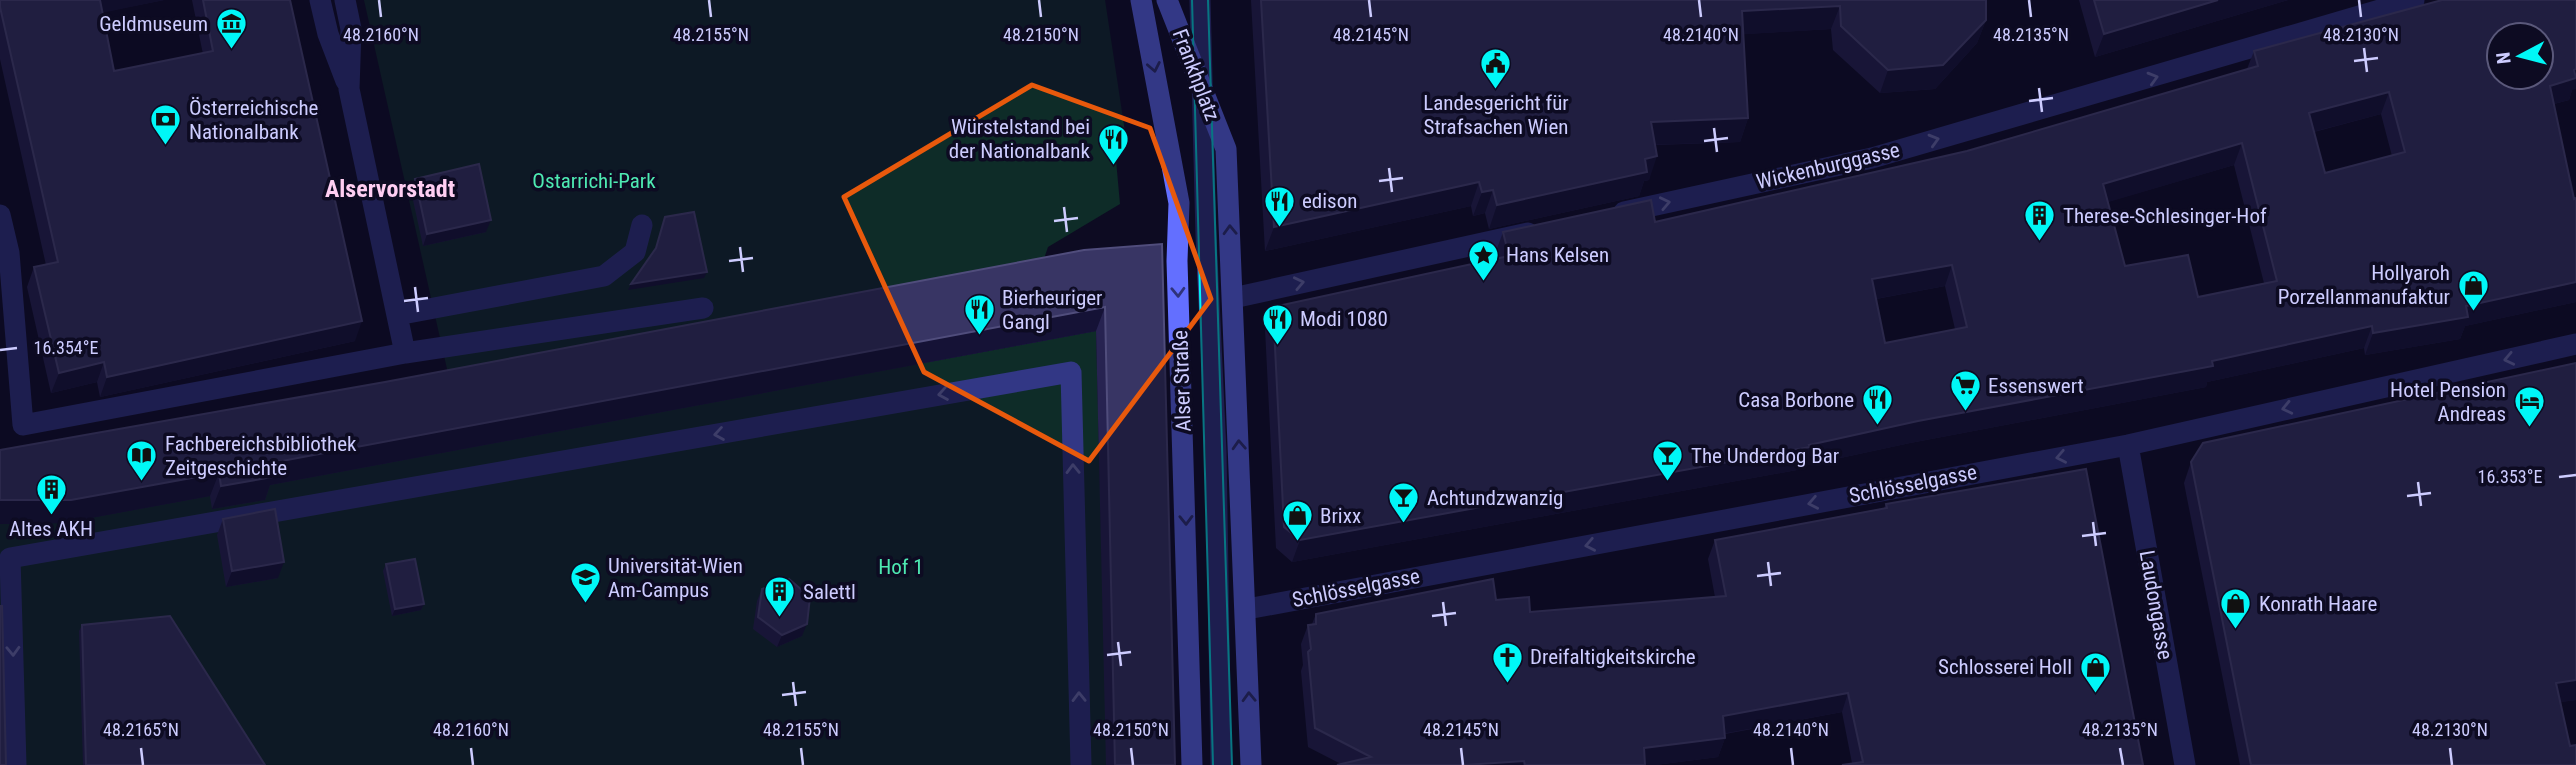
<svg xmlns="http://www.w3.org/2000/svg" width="2576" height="765" viewBox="0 0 2576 765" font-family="'Roboto Condensed',sans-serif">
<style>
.green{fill:#0e2c28}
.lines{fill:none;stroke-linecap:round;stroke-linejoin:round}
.lane{stroke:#323785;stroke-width:21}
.street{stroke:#323785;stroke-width:21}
.secondary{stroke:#636fff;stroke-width:21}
.tram{stroke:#00f7f7;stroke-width:2}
.wall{fill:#272351;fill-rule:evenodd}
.shaded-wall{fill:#151236}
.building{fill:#383564;stroke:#504d7c;stroke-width:2;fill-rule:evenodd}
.oneway{stroke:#2f337a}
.oneway2{stroke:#787abc}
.marked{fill:none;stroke:#e8590c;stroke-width:5;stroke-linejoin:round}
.ticks{fill:none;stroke:#cdccff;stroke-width:2.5}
.labels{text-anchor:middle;stroke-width:7;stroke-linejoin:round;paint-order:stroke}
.poi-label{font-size:21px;fill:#cdccff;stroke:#0d0b22;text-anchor:start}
.street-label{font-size:21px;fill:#cdccff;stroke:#0d0b22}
.park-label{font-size:21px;fill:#4ee9b2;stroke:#0d0b22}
.quarter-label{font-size:24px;font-weight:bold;fill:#ffcef2;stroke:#0d0b22}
.ticks-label{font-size:18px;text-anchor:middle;fill:#cdccff;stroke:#0d0b22;stroke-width:7;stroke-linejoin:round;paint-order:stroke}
</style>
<rect width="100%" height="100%" fill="#0d0b22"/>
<!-- green -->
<path class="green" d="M364,0H1105L1127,145L1115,149L1120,204L1048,247L1036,282L452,391Z
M1096,331L1107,765H0V524L63,523Z"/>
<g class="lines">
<!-- lane -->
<path class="lane" d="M320,0L328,34L346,81
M345,0L351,29L349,89L405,353
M1200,0L1206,235L1216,452L1221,765
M0,215L9,253L23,425L405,353L703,308
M397,315L604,276L635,252L642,225
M16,765L10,558L1071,372L1081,765"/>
<!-- street -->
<path class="street" d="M1624,212L1872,158L2414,0
M1233,298L1528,233
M2128,445L2185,765
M1247,609L2128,445L2576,344"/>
<!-- secondary -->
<path class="secondary" d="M1141,0L1179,203L1177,261L1192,765
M1167,0L1226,149L1251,765"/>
<!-- tram -->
<path class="tram" d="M1192,0L1213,765
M1208,0L1232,765"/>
</g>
<!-- wall -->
<path class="wall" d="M0,0H164L103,12L114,71L203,54L192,0H290L355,341L100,397L97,382L51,393L27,287L34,267L46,265L0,59Z
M1251,0H1988H1986V20L1977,43L1935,89L1880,93L1833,50L1831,29L1743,34L1748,118L1740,142L1655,145L1649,180L1644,181L1639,196L1489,229L1485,213L1473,216L1471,206L1265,251Z
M2079,0H2288L2095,57Z
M2254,51L2572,90L2569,100L2554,104L2574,199L2576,198V302L2465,326L2460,339L2365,355L2364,348L2207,382L2206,387L1910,443L1803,466L1802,469L1292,562L1276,548L1265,328L1273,307L1496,259L1495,254L1503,232L1655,222L1967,151L2247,69ZM2381,114L2392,156L2325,173L2314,132ZM2234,165L2264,283L2198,297L2125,266L2107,202ZM1945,286L1955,329L1885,343L1876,299Z
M415,179L486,232L423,246L411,191Z
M1162,244L1175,765H1106L1096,331L270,485L265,500L212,509L210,496L63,523L0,524Z
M2576,363V700L2560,702L2570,746L2576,765H2240L2184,483L2191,462Z
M1886,504L2143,765L1852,763L1842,712L1725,734V738L1718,757L1655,765H1337L1341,764L1308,747L1301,671L1303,665L1301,644L1308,625L1312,624L1316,614L1496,600L1530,612L1715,597L1708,559L1715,540L1884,508Z
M223,519L278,578L226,587L217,535Z
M386,564L424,604L421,610L392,616L383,571Z
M762,589L802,636L777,647L753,629L757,601Z
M82,625L265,765H83L79,631Z"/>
<!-- shaded-wall -->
<path class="shaded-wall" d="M97,0H164L92,15Z
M2218,0H2288L2095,57L2104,34Z
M1840,6L1831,29L1733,35L1742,11Z
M1986,20L1977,43L1935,89L1880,93L1888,70Z
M2576,69V89L2572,90L2569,100L2542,107L2550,86Z
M2389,92L2381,114L2301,135L2309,113Z
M1748,118L1740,142L1643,145L1651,122Z
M2242,143L2234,165L2095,206L2103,184Z
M1657,156L1649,180L1644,181L1639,196L1489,229L1497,205L1645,159Z
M1479,182L1471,206L1265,251L1274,227Z
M1493,190L1485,213L1473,216L1482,192Z
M491,220L486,232L423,246L427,234Z
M1952,265L1945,286L1864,301L1872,279Z
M707,272L704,278L628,290L631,284Z
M2576,282V302L2465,326L2460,339L2365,355L2373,333L2466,306Z
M1105,307L1096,331L270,485L265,500L212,509L221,486L271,463Z
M362,321L355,341L100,397L107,377Z
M2372,326L2364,348L2207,382L2206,387L1910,443L1803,466L1802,469L1292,562L1300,540L1809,445L1918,421L2212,361Z
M104,362L97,382L51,393L59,373Z
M219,473L210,496L63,523L0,524V500Z
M284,562L278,578L226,587L232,571Z
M424,604L421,610L392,616L395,609Z
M807,624L802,636L777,647L782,635Z
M2576,680V700L2548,704L2556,683Z
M1848,693L1842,712L1716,735L1723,716Z
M1725,738L1718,757L1655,765H1637L1644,748Z
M1524,761L1523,765H1465Z"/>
<!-- building -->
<path class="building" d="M0,0H100L114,71L213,51L203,0H290L362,321L107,377L104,362L59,373L34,267L58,262L0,7Z
M1261,0H1986V20L1943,65L1888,70L1841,26L1840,6L1742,11L1748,118L1651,122L1657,156L1645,159L1647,172L1497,205L1493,190L1482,192L1479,182L1274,227Z
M2094,0H2218L2104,34Z
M2442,0H2576V69L2574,70L2576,78L2550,86L2574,199L2576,198V282L2466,306L2468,317L2373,333L2372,326L2212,361L2213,366L1918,421L1809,445L1810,447L1300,540L1284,527L1273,307L1509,256L1503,232L1651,200L1655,222L1967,151L2258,66L2254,51ZM2499,35H2541V77H2499ZM2389,92L2405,152L2325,173L2309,113ZM2242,143L2277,281L2198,297L2188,255L2125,266L2103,184ZM1952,265L1967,327L1885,343L1872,279Z
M479,164L491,220L427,234L415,179Z
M694,212L707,272L631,284L656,248L665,217Z
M1162,244L1175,765H1115L1105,307L271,463L273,477L221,486L219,473L71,500H0V450L385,382L1084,250Z
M2576,363V680L2556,683L2570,746L2576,745V765H2251L2191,462L2203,443Z
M2086,469L2143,765H1842L1863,762L1848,693L1723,716L1725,738L1644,748L1645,765H1525L1524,761L1465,765H1337L1371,757L1315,728L1308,652L1311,649L1308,625L1316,624V614L1493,579L1496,600L1529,597L1530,612L1726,596L1715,540L1887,508L1886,504Z
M275,509L284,562L232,571L223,519Z
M415,559L424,604L395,609L386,564Z
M789,579L810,597L807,624L782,635L758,617L762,589Z
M0,606H2L6,765H0Z
M170,616L265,765H86L82,625Z"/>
<!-- one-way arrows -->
<defs><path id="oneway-chevron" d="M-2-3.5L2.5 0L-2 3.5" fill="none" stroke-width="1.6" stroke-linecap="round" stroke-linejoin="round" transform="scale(1.75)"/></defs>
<g class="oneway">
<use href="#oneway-chevron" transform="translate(1154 67) rotate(79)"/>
<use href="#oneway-chevron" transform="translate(1230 230) rotate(-92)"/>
<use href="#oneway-chevron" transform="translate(1178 292) rotate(88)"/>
<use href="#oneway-chevron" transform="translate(1239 445) rotate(-93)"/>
<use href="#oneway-chevron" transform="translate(1186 520) rotate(89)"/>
<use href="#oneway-chevron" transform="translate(1249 697) rotate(-92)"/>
</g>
<g class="oneway2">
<use href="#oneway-chevron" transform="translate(2153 78) rotate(-16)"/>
<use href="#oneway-chevron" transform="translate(1934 140) rotate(-16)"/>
<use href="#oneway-chevron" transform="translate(1665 203) rotate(-12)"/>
<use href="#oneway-chevron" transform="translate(1299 283) rotate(-12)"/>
<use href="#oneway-chevron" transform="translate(2509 359) rotate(168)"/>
<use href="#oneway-chevron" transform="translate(943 394) rotate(170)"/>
<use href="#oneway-chevron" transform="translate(2287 408) rotate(167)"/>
<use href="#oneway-chevron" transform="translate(719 434) rotate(171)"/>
<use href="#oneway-chevron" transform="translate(2061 457) rotate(169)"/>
<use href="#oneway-chevron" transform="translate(1073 469) rotate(-91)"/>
<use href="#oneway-chevron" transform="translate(1813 503) rotate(169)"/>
<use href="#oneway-chevron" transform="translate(1590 545) rotate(169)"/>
<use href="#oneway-chevron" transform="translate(13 651) rotate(88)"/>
<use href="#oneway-chevron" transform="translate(1079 697) rotate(-91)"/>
</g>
<!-- marked area -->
<path d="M0 0H2576V765H0ZM1032,85L1150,128L1211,299L1089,461L924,372L844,197Z" fill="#0d0b22" fill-opacity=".55" fill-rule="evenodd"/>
<path class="marked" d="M1032,85L1150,128L1211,299L1089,461L924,372L844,197Z"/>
<!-- ticks -->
<path class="ticks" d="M379,0L381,17M709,0L711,17M1039,0L1041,17M1369,0L1371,17M1699,0L1701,17M2029,0L2031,17M2359,0L2361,17M2364,48L2367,72M2354,61L2378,58M2039,88L2042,112M2029,101L2053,98M1714,128L1717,152M1704,141L1728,138M1389,168L1392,192M1379,181L1403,178M1064,207L1067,232M1054,221L1078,218M740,247L743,272M729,261L753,258M415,287L418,312M404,301L428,298M0,350L17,348M2559,477L2576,475M2418,482L2421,506M2407,496L2431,493M2093,522L2096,546M2082,536L2106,533M1768,562L1771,586M1757,576L1781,573M1443,602L1446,626M1432,616L1456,613M1118,642L1121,666M1107,655L1131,652M793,682L796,706M782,695L806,692M141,748L143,765M471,748L473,765M801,748L803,765M1131,748L1133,765M1461,748L1463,765M1791,748L1793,765M2120,748L2123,765M2450,748L2452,765"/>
<!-- icons -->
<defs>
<symbol id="museum-pin" viewBox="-11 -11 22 30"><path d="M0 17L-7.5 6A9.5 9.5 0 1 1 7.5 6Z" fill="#00f7f7" stroke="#0d0b22"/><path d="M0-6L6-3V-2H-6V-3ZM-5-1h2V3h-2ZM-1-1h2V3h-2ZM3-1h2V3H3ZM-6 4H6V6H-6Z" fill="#111"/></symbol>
<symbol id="civic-pin" viewBox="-11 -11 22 30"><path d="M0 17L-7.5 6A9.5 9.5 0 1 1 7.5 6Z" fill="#00f7f7" stroke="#0d0b22"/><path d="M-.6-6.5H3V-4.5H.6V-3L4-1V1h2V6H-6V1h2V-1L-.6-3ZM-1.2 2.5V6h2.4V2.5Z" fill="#111"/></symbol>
<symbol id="bank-pin" viewBox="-11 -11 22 30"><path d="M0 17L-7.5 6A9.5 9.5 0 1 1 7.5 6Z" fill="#00f7f7" stroke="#0d0b22"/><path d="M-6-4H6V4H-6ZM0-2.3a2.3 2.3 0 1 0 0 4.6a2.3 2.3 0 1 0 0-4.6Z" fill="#111"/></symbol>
<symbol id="restaurant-pin" viewBox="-11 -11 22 30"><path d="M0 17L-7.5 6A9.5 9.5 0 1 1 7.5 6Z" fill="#00f7f7" stroke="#0d0b22"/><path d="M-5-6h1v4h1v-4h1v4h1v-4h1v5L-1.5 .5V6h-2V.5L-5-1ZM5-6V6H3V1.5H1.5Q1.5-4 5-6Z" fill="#111"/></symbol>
<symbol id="building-pin" viewBox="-11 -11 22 30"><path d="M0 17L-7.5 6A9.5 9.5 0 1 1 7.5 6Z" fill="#00f7f7" stroke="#0d0b22"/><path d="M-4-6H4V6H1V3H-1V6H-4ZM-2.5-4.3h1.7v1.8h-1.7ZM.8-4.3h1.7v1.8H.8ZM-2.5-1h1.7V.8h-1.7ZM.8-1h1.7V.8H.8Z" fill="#111"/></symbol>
<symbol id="sight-pin" viewBox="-11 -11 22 30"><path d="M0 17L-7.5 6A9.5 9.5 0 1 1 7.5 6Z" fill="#00f7f7" stroke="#0d0b22"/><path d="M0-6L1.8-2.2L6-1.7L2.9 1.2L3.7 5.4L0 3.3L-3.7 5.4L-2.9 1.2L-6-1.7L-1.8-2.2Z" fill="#111"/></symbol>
<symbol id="shop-pin" viewBox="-11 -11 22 30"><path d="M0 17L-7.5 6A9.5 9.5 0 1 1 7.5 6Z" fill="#00f7f7" stroke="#0d0b22"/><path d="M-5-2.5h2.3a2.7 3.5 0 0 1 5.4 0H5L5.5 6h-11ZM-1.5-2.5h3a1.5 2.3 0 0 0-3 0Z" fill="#111"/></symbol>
<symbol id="supermarket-pin" viewBox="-11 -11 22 30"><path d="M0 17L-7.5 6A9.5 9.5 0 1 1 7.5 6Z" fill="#00f7f7" stroke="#0d0b22"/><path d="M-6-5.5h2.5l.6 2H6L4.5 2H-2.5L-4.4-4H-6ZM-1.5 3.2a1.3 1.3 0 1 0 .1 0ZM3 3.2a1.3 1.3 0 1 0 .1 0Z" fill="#111"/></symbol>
<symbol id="hotel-pin" viewBox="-11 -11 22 30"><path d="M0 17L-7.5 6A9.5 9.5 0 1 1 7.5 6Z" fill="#00f7f7" stroke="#0d0b22"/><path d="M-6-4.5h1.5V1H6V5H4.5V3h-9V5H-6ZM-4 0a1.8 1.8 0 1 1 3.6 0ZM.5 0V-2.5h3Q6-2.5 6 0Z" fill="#111"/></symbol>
<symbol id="library-pin" viewBox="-11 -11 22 30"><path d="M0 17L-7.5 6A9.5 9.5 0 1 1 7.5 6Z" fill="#00f7f7" stroke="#0d0b22"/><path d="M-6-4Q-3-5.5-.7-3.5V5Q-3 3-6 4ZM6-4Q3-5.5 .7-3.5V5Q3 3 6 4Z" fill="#111"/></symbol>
<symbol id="bar-pin" viewBox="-11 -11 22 30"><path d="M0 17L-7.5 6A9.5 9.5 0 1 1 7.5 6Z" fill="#00f7f7" stroke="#0d0b22"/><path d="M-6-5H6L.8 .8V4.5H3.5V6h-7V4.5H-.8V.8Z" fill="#111"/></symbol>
<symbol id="university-pin" viewBox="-11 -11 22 30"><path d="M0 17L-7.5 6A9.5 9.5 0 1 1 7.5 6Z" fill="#00f7f7" stroke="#0d0b22"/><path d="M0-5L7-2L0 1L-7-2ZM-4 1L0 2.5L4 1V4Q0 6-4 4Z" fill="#111"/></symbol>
<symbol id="church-pin" viewBox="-11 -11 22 30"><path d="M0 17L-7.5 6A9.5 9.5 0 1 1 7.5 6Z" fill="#00f7f7" stroke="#0d0b22"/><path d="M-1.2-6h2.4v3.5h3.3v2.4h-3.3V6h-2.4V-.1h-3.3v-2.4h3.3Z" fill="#111"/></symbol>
</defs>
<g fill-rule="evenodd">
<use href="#museum-pin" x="214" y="6" width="35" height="47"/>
<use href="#civic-pin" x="1478" y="46" width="35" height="47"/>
<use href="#bank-pin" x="148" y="102" width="35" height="47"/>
<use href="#restaurant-pin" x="1096" y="122" width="35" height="47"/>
<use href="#restaurant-pin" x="1262" y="184" width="35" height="47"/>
<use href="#building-pin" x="2022" y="198" width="35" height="47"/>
<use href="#sight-pin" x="1466" y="238" width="35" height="47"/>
<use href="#shop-pin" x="2456" y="268" width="35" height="47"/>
<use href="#restaurant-pin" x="962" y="292" width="35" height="47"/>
<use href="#restaurant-pin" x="1260" y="302" width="35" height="47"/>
<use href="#supermarket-pin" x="1948" y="368" width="35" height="47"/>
<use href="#restaurant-pin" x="1860" y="382" width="35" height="47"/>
<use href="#hotel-pin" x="2512" y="384" width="35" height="47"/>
<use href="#library-pin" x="124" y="438" width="35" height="47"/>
<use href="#bar-pin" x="1650" y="438" width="35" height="47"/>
<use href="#building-pin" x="34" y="472" width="35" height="47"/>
<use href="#bar-pin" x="1386" y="480" width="35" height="47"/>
<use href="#shop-pin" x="1280" y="498" width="35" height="47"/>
<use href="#university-pin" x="568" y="560" width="35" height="47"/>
<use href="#building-pin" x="762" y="574" width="35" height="47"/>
<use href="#shop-pin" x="2218" y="586" width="35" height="47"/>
<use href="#church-pin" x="1490" y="640" width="35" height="47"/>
<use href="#shop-pin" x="2078" y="650" width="35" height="47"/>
</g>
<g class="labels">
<!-- poi labels -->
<g class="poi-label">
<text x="208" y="31" text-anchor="end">Geldmuseum</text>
<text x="1496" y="110" text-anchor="middle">Landesgericht für<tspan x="1496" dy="24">Strafsachen Wien</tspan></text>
<text x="189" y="115">Österreichische<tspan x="189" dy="24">Nationalbank</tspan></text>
<text x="1090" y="134" text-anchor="end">Würstelstand bei<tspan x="1090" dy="24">der Nationalbank</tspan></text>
<text x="1302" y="208">edison</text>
<text x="2063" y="223">Therese-Schlesinger-Hof</text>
<text x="1506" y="262">Hans Kelsen</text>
<text x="2450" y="280" text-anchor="end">Hollyaroh<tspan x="2450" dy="24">Porzellanmanufaktur</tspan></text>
<text x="1002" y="305">Bierheuriger<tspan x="1002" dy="24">Gangl</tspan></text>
<text x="1300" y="326">Modi 1080</text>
<text x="1988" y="393">Essenswert</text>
<text x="2506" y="397" text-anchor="end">Hotel Pension<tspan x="2506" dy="24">Andreas</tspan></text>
<text x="1854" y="407" text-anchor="end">Casa Borbone</text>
<text x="165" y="451">Fachbereichsbibliothek<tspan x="165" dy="24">Zeitgeschichte</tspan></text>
<text x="1691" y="463">The Underdog Bar</text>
<text x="1427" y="505">Achtundzwanzig</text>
<text x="1320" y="523">Brixx</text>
<text x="51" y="536" text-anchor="middle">Altes AKH</text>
<text x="608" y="573">Universität-Wien<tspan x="608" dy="24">Am-Campus</tspan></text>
<text x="803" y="599">Salettl</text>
<text x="2259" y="611">Konrath Haare</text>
<text x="1530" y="664">Dreifaltigkeitskirche</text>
<text x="2072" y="674" text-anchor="end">Schlosserei Holl</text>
</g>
<!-- street labels -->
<g class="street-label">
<text transform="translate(1196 75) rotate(69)" y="7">Frankhplatz</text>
<text transform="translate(1828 166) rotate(-13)" y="7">Wickenburggasse</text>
<text transform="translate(1182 381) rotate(-92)" y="7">Alser Straße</text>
<text transform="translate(1913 484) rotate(-11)" y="7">Schlösselgasse</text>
<text transform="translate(1356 588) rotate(-11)" y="7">Schlösselgasse</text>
<text transform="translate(2156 605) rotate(80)" y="7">Laudongasse</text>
</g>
<!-- park labels -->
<g class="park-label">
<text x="594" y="188">Ostarrichi-Park</text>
<text x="901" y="574">Hof 1</text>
</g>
<!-- quarter labels -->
<g class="quarter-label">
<text x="390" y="197">Alservorstadt</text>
</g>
</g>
<g class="ticks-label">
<text x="381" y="41">48.2160°N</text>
<text x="711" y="41">48.2155°N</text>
<text x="1041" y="41">48.2150°N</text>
<text x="1371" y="41">48.2145°N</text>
<text x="1701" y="41">48.2140°N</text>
<text x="2031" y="41">48.2135°N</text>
<text x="2361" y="41">48.2130°N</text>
<text x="66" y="354">16.354°E</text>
<text x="2510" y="483">16.353°E</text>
<text x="141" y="736">48.2165°N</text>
<text x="471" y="736">48.2160°N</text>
<text x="801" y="736">48.2155°N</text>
<text x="1131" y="736">48.2150°N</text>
<text x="1461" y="736">48.2145°N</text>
<text x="1791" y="736">48.2140°N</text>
<text x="2120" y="736">48.2135°N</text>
<text x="2450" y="736">48.2130°N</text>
</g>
<!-- north arrow -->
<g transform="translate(2520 56) rotate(263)"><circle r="33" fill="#0d0b22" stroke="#5a587a" stroke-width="2"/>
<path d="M0-5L12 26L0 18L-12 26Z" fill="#00f7f7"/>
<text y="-10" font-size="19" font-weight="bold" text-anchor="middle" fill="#cdccff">N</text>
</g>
</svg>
